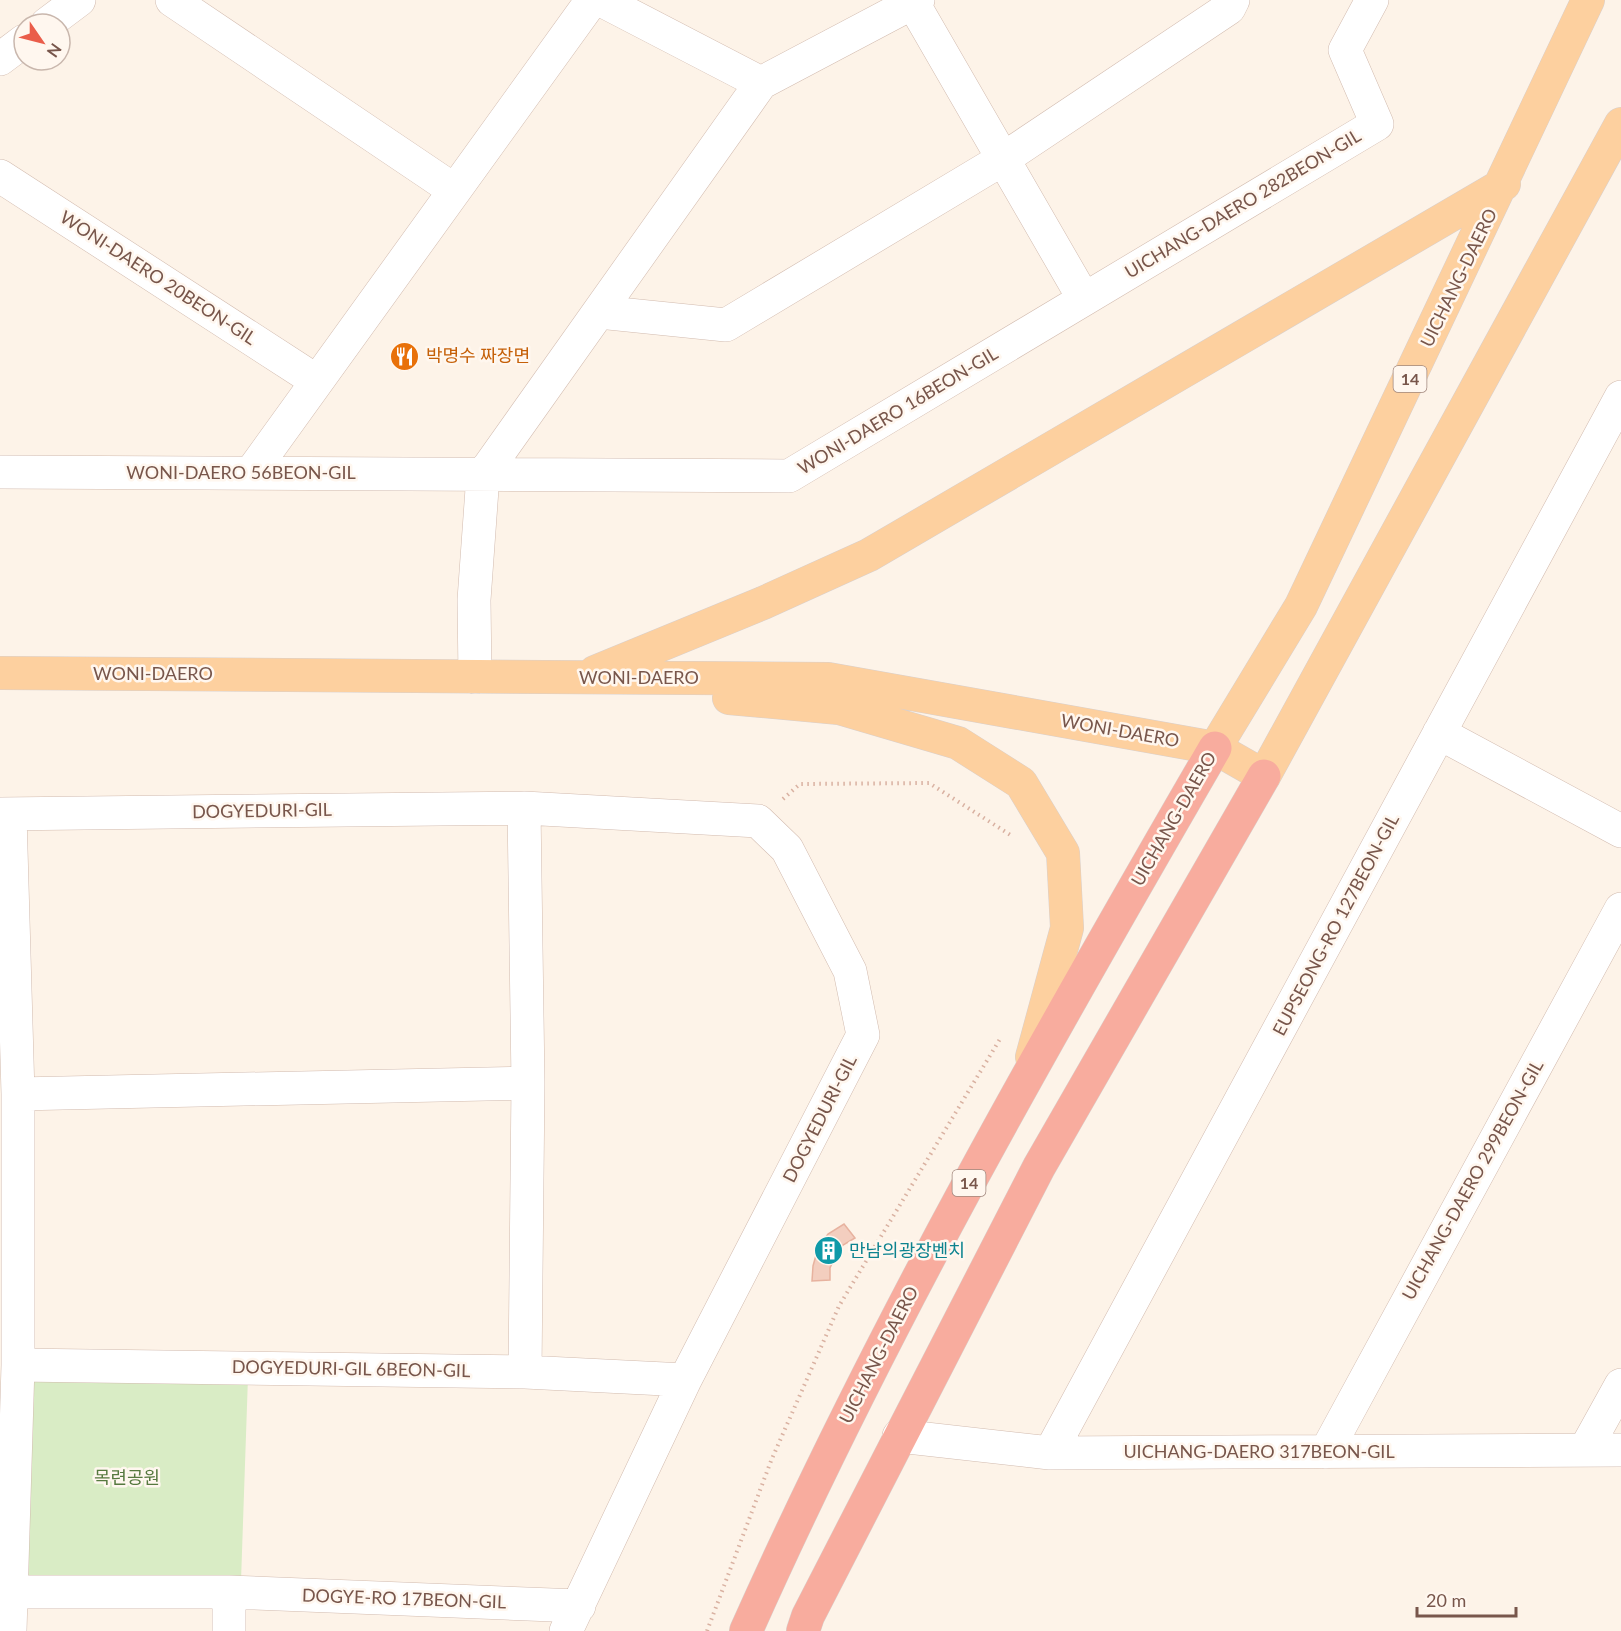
<svg xmlns="http://www.w3.org/2000/svg" width="1621" height="1631" viewBox="0 0 1621 1631" font-family="Lato,'Noto Sans KR',sans-serif">
<style>
.green{fill:#d9ecc5}
.building{fill:#f3cebf;stroke:#e7b29f;stroke-width:1.5}
.lines{fill:none;stroke-linecap:round;stroke-linejoin:round}
.minor-casing{stroke:#d2bbaf;stroke-width:34}
.major-casing{stroke:#d9d0cd;stroke-width:34}
.highway-casing{stroke:#d9d0cd;stroke-width:34}
.path{stroke:#d9b1a1;stroke-width:4;stroke-dasharray:1.5 4.5;stroke-linecap:butt}
.minor{stroke:#fff;stroke-width:33}
.major{stroke:#fdd09f;stroke-width:33}
.highway{stroke:#f8ac9e;stroke-width:33}
.labels{text-anchor:middle;stroke-width:5;stroke-linejoin:round;paint-order:stroke}
.shield{fill:#fff7ef;stroke:#a0867c;stroke-width:1.5}
.shield-label{font-size:16px;font-weight:bold;fill:#78564b}
.street-label{font-size:18px;fill:#78564b;stroke:#fff7ef}
.food-label{font-size:18px;fill:#c56008;stroke:#fff7ef;text-anchor:start}
.culture-label{font-size:18px;fill:#0d838f;stroke:#fff7ef;text-anchor:start}
.park-label{font-size:18px;fill:#56793f;stroke:#fff7ef}
</style>
<rect width="100%" height="100%" fill="#fdf3e8"/>
<!-- green -->
<path class="green" d="M18,1370L248,1377L241,1581L24,1584Z"/>
<!-- building -->
<path class="building" d="M844,1224L855,1238L843,1245L836,1254L830,1268V1280L812,1281L813,1266L818,1248L828,1234Z"/>
<g class="lines">
<defs>
<path id="minor" d="M172,0L454,190
M601,0L761,83
M913,3L1084,299
M47,24L79,0
M0,59L24,41
M0,176L315,380
M599,312L726,325L1003,159L1229,8L1233,0
M0,472L789,476L1377,124L1345,50L1372,0
M251,473L592,0
M475,677L474,600L483,475L761,83L918,0
M1439,733L1621,831
M524,808L528,1083L525,1372
M0,814L524,808L758,821L787,849L850,971L863,1035L685,1380L566,1631
M10,814L18,1094V1365L10,1631
M18,1094L528,1083
M18,1365L525,1372L685,1380
M899,1436L1050,1453L1621,1450
M1585,1450L1621,1385
M1326,1452L1621,909
M1050,1453L1621,397
M0,1592H229L579,1606
M229,1631V1592"/>
<path id="major" d="M595,672L763,603L869,555L1504,184
M0,673L828,679L1215,748L1264,776L1621,124
M729,698L839,708L958,743L1021,783L1063,853L1067,928L1032,1057
M1215,748L1301,606L1588,0"/>
<path id="highway" d="M746,1631C882,1326 1048,1036 1215,748
M803,1631L808,1616L1039,1167L1264,776"/>
</defs>
<!-- minor casing -->
<use href="#minor" class="minor-casing"/>
<!-- major casing -->
<use href="#major" class="major-casing"/>
<!-- highway casing -->
<use href="#highway" class="highway-casing"/>
<!-- path -->
<path class="path" d="M783,799L800,784L929,783L1012,836
M707,1631L771,1461L839,1306L1000,1039"/>
<!-- minor -->
<use href="#minor" class="minor"/>
<!-- major -->
<use href="#major" class="major"/>
<!-- highway -->
<use href="#highway" class="highway"/>
</g>
<!-- icons -->
<defs>
<symbol id="restaurant-disc" viewBox="-11 -11 22 22"><circle r="9.5" fill="#e8710a" stroke="#fff7ef"/><path d="M-5-6h1v4h1v-4h1v4h1v-4h1v5L-1.5 .5V6h-2V.5L-5-1ZM5-6V6H3V1.5H1.5Q1.5-4 5-6Z" fill="#fff"/></symbol>
<symbol id="building-disc" viewBox="-11 -11 22 22"><circle r="9.5" fill="#0f9aa8" stroke="#fff7ef"/><path d="M-4-6H4V6H1V3H-1V6H-4ZM-2.5-4.3h1.7v1.8h-1.7ZM.8-4.3h1.7v1.8H.8ZM-2.5-1h1.7V.8h-1.7ZM.8-1h1.7V.8H.8Z" fill="#fff"/></symbol>
</defs>
<g fill-rule="evenodd">
<use href="#restaurant-disc" x="388" y="340" width="33" height="33"/>
<use href="#building-disc" x="812" y="1234" width="33" height="33"/>
</g>
<g class="labels">
<!-- shield labels -->
<g class="shield">
<rect x="1393.5" y="366" width="33" height="26" rx="4.5"/>
<rect x="952.5" y="1170" width="33" height="26" rx="4.5"/>
</g>
<g class="shield-label">
<text x="1410" y="385">14</text>
<text x="969" y="1189">14</text>
</g>
<!-- street labels -->
<g class="street-label">
<text transform="translate(1243 204) rotate(-31)" y="6">UICHANG-DAERO 282BEON-GIL</text>
<text transform="translate(158 278) rotate(33)" y="6">WONI-DAERO 20BEON-GIL</text>
<text transform="translate(1459 278) rotate(-64)" y="6">UICHANG-DAERO</text>
<text transform="translate(898 411) rotate(-31)" y="6">WONI-DAERO 16BEON-GIL</text>
<text x="241" y="479">WONI-DAERO 56BEON-GIL</text>
<text x="153" y="680">WONI-DAERO</text>
<text x="639" y="684">WONI-DAERO</text>
<text transform="translate(1120 731) rotate(10)" y="6">WONI-DAERO</text>
<text transform="translate(262 811) rotate(-1)" y="6">DOGYEDURI-GIL</text>
<text transform="translate(1174 819) rotate(-60)" y="6">UICHANG-DAERO</text>
<text transform="translate(1336 925) rotate(-62)" y="6">EUPSEONG-RO 127BEON-GIL</text>
<text transform="translate(820 1119) rotate(-63)" y="6">DOGYEDURI-GIL</text>
<text transform="translate(1473 1180) rotate(-61)" y="6">UICHANG-DAERO 299BEON-GIL</text>
<text transform="translate(879 1355) rotate(-63)" y="6">UICHANG-DAERO</text>
<text transform="translate(351 1369) rotate(1)" y="6">DOGYEDURI-GIL 6BEON-GIL</text>
<text x="1259" y="1458">UICHANG-DAERO 317BEON-GIL</text>
<text transform="translate(404 1599) rotate(2)" y="6">DOGYE-RO 17BEON-GIL</text>
</g>
<!-- food labels -->
<g class="food-label">
<text x="426" y="362">박명수 짜장면</text>
</g>
<!-- culture labels -->
<g class="culture-label">
<text x="849" y="1257">만남의광장벤치</text>
</g>
<!-- park labels -->
<g class="park-label">
<text x="127" y="1484">목련공원</text>
</g>
</g>
<!-- north arrow -->
<g transform="translate(42 42) rotate(125)"><circle r="28" fill="#fff7ef" stroke="#c9b7ad" stroke-width="1.5"/>
<path d="M0-4.5L10 22L0 15L-10 22Z" fill="#ea5d4a"/>
<text y="-9" font-size="16" font-weight="bold" text-anchor="middle" fill="#78564b">N</text>
</g>
<!-- scale -->
<path d="M1417 1607v9h99v-9" fill="none" stroke="#78564b" stroke-width="3"/>
<text x="1426" y="1607" font-size="18" fill="#78564b" stroke="#fff7ef" stroke-width="4.5" paint-order="stroke">20 m</text>
</svg>
